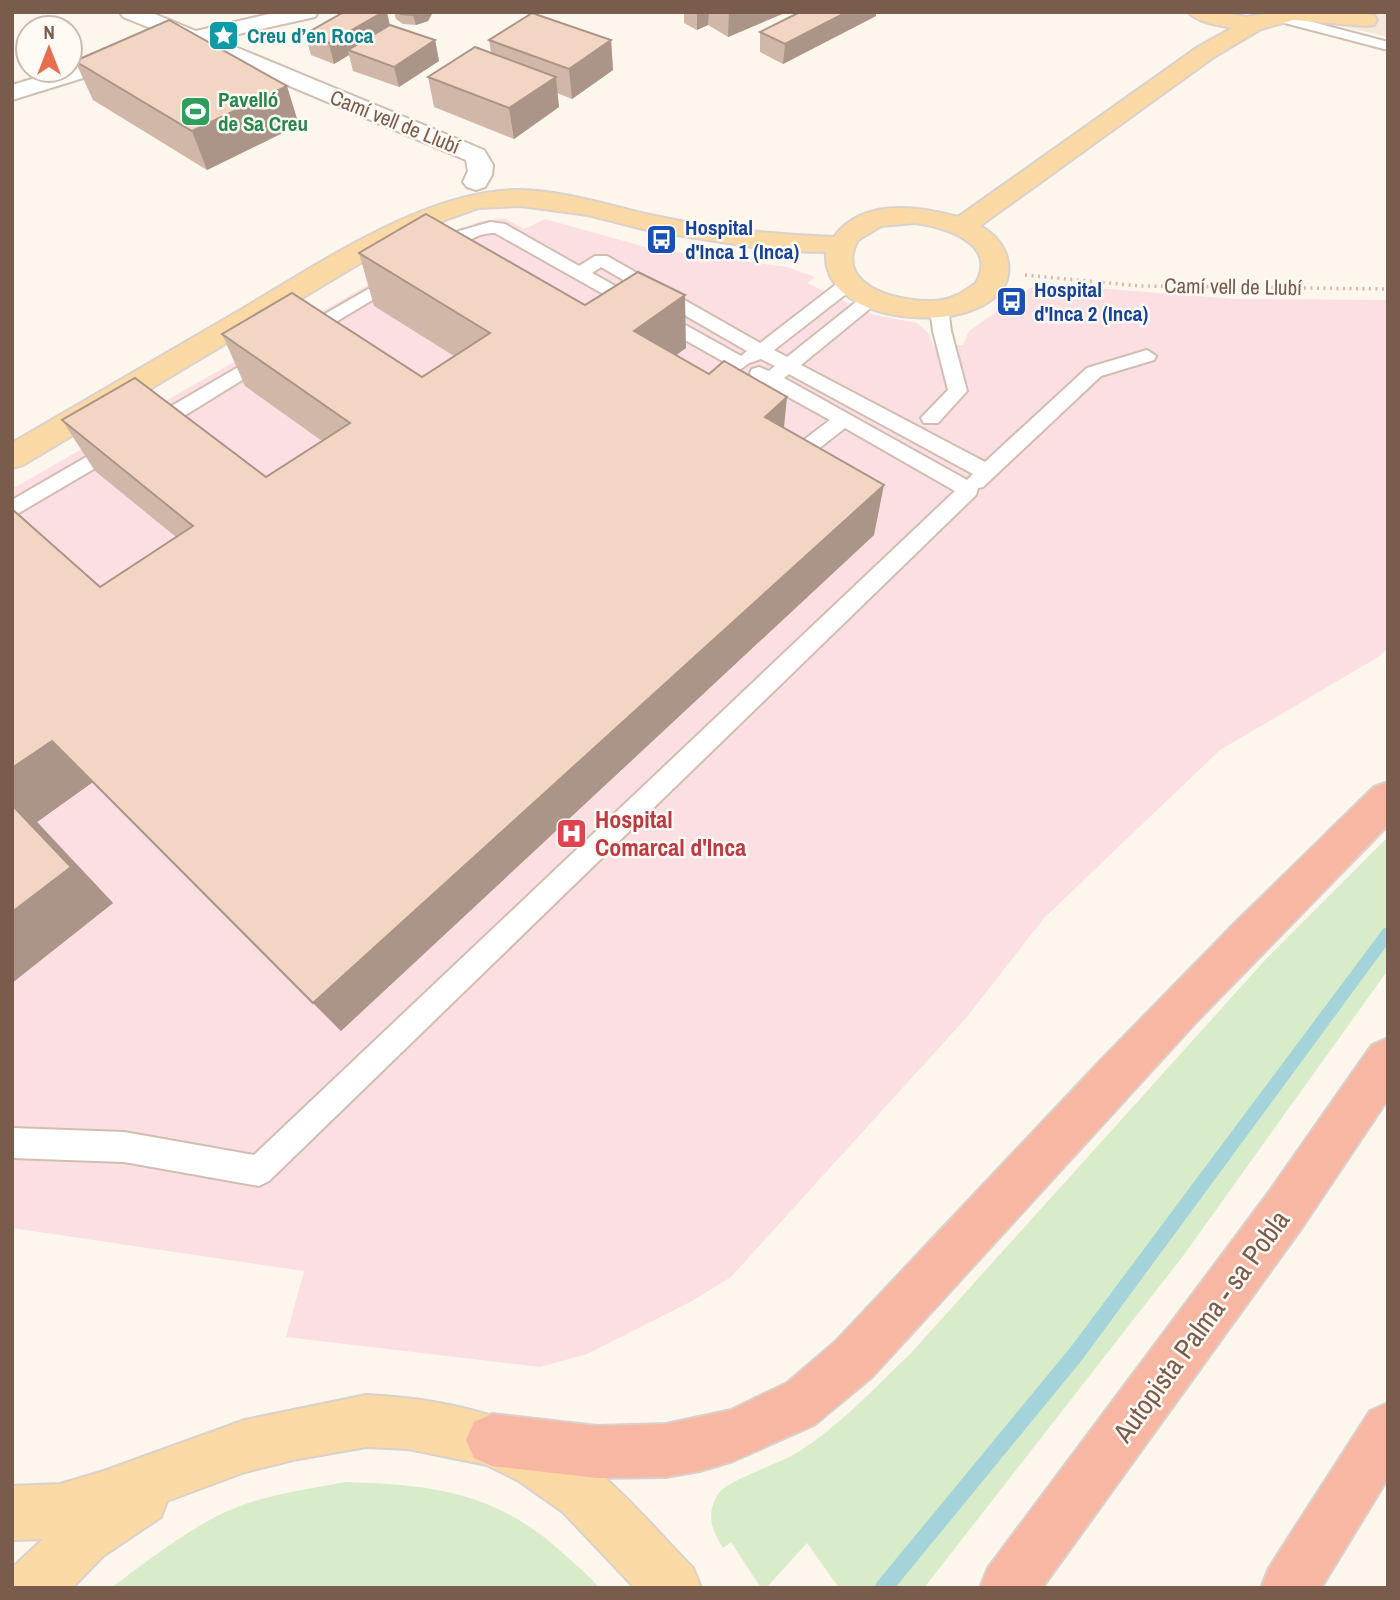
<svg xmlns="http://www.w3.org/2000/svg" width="1400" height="1600" viewBox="0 0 1400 1600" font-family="'Archivo Narrow',sans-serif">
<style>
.residential{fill:#f5e8da}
.medical{fill:#fbdfe3}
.green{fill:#d8ecc9}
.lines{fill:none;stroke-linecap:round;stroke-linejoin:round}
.stream{fill:#a5d3da;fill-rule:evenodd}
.service-casing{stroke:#d1beb0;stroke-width:4}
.minor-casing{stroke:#d1beb0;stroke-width:4}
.primary-casing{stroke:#dad1cd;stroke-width:4}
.motorway-casing{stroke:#dad1cd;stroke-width:4}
.path{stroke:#d9b8a5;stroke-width:3.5;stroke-dasharray:2 4.5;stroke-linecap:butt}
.service{fill:#fff;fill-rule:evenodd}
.minor{fill:#fff;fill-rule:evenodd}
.primary{fill:#fbd9a5;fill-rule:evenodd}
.motorway{fill:#f7b7a3;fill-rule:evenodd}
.wall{fill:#d1b7a8}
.shaded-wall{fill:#aa9588}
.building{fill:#f3d5c3;stroke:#aa9588;stroke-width:2}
.labels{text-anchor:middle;stroke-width:5;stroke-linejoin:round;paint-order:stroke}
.far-culture-label{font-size:21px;font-weight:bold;fill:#0d838f;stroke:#fffaf3;text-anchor:start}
.far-leisure-label{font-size:21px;font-weight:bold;fill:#27864d;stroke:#fffaf3;text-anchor:start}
.far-street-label{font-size:21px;fill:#7a5c4d;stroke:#fffaf3}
.far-transit-label{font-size:21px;font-weight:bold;fill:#164399;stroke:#fffaf3;text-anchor:start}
.health-label{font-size:24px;font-weight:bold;fill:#be3a42;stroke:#fffaf3;text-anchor:start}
.near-street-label{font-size:28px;fill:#7a5c4d;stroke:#fffaf3}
</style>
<rect width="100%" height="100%" fill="#fdf6ec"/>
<!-- residential -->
<path class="residential" d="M1283,12H1388V37Z"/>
<!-- medical -->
<path class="medical" d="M504,218L524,229L545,219L649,248L787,267L815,277L807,283L874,315L917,323L928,333L934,347L963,345L969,331L1032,287L1045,284L1234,299L1388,300V648L1380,656L1220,750L1045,917L966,1018L731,1277L692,1301L587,1354L540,1367L286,1337L304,1271L12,1228V489L478,222Z"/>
<!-- green -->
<path class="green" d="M1388,837V970L1183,1256L924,1588H839L807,1543L766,1588H761L731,1542L723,1548C711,1529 706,1515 718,1494C727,1480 780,1464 798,1452C840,1426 875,1387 911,1353L1266,959Z
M346,1482C435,1485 496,1492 564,1554C576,1565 589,1575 599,1588H111C147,1561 193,1525 235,1508C269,1494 309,1489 346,1482Z"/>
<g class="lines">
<!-- stream -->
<path class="stream" d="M1388,927V944L1082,1360L895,1588H874L877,1582L1070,1348L1383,929Z"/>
<defs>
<path id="service" d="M1282,14L1388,42V50L1277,21V15Z
M490,222L505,224L579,266L595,256H607L760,343L843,279H855L858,283L855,287L774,350L787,357L866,294H878L881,298L878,302L801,365L985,462L1087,368L1147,350L1156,356L1154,360L1101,376L983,487L978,488L976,495L269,1181L259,1186L124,1162L12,1158V1128L124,1132L254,1155L955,491L845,428L794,468H780L777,463L780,458L830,420L752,377L750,373L752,369L759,367L769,371L775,366L761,359L749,363L715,388H701L699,384L726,363L495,233C470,232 457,254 435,259L427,254L459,231ZM601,267L747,351L741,356L592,273ZM789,374L973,474L967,480L784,378Z
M398,272L407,277L404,281L309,338L303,340L294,334L297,330Z
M939,302L948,308L951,331L967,391L938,423H924L921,418L948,390L933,331L930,308Z
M266,351L273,353L275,357L273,361L158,432H144L141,427L144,422Z
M119,438L126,440L129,445L126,450L12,517V500Z"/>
<path id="minor" d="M120,12H150L196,31L278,12H318L315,17L216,39L484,150L493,165L492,175L485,187L476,190L467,187L463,182L468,171L466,160L192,45H177L175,38L123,17Z
M130,49L138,51L141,56L138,61L12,100V85L62,70H70V67Z"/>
<path id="primary" d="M1188,12H1221L1246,17L1275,12H1352L1374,15L1377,20L1374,25L1366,26L1293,20L1261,29L1214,57L980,226C994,233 1006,247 1008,263C1019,338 820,337 826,252L779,251L651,231L588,215L521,206L478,208L445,220L367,259L23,465L12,468V443C87,399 162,356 237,312C316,266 426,189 520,190C564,191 607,205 650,215C710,228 773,235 834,237C862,198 918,206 958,217L1198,47L1232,28C1218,25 1198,23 1188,12ZM915,223C944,227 999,243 976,283C965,291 955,298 942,300C908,305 831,289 858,240L881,226Z
M366,1395C452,1399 531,1419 599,1473C630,1498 664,1539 693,1568L701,1588H635L563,1512L519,1481L487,1465L408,1449L366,1447L293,1460L245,1472L167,1501L161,1517L103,1556L72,1588H12V1568L43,1539L12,1540V1486L60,1484L104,1471L245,1420Z"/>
<path id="motorway" d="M1388,782V825L1198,1020L872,1377L814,1425L733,1461L700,1471L666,1477L597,1478L492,1466L474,1458L466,1440L474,1422L492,1414L597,1426L666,1424L731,1410L787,1383L836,1341L1101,1060L1236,922L1374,787Z
M1388,1038V1099L1303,1226L1042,1588H980L988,1568L1269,1192L1372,1045Z
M1388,1403V1478L1321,1588H1261L1269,1568L1370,1411Z"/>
</defs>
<!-- service casing -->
<use href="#service" class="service-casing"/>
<!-- minor casing -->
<use href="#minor" class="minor-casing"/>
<!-- primary casing -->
<use href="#primary" class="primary-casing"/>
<!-- motorway casing -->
<use href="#motorway" class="motorway-casing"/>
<!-- path -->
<path class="path" d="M1025,275L1140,286L1388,289"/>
<!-- service -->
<use href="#service" class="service"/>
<!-- minor -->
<use href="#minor" class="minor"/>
<!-- primary -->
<use href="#primary" class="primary"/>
<!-- motorway -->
<use href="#motorway" class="motorway"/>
</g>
<!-- wall -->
<path class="wall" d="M394,12H433L428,21L416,25L403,24L396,19Z
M684,12H787L728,37L708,25L697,30L684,23Z
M876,16L783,64L760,52V32Z
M390,25L435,40L439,61L399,87L353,71L349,55L334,64L311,55L305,34Z
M489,40H611L613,70L572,99L557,93L559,107L514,139L434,107L428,77L491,53Z
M75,61L299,125L207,170L93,100Z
M359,253L585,305L686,348L676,355L784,428L874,535L341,1031L93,782L37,822L113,903L12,983V509L100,587L176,537L95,471L62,420L266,477L322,441L245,386L222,334L422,377L454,356L374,306Z"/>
<!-- shaded-wall -->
<path class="shaded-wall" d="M383,12H387L391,30L348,50L349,55L334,64L329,43Z
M422,12H433L428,21L416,25L413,15Z
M697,12H709L708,25L697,30Z
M729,12H787L728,37Z
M847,12H876V16L783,64L785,44Z
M435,40L439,61L399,87L394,67Z
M611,40L613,70L572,99L569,69Z
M556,77L559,107L514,139L509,108Z
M287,86L299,125L207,170L192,131Z
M685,295L686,348L637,383L634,331Z
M787,397L782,448L765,417Z
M884,485L874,535L341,1031L313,1003Z
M52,741L93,782L37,822L113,903L12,983V768Z"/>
<!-- building -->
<path class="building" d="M344,12H383L329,43L305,34Z
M399,12H422L413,15L401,14Z
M800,12H847L785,44L760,32Z
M532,13L611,40L569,69L489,40Z
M169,20L287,86L192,131L75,61Z
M390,25L435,40L394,67L348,50Z
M475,47L556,77L509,108L428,77Z
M426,214L585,305L638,272L685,295L634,331L709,374L724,361L787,397L765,417L884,485L313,1003L52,741L12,768V509L100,587L193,526L62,420L135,378L266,477L350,423L222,334L292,293L422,377L490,333L359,253Z
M12,805L71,867L12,912Z"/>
<!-- icons -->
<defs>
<symbol id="sight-square" viewBox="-11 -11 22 22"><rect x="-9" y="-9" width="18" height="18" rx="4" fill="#0f9aa8" stroke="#fffaf3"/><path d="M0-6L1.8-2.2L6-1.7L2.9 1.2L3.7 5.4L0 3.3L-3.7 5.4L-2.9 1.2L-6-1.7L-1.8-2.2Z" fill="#fff"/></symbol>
<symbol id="stadium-square" viewBox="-11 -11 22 22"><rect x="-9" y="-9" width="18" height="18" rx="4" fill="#2e9e5b" stroke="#fffaf3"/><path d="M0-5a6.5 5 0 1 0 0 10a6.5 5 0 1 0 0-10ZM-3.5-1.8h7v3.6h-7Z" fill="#fff"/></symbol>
<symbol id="bus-square" viewBox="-11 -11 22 22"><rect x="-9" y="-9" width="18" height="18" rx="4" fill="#1a4fb4" stroke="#fffaf3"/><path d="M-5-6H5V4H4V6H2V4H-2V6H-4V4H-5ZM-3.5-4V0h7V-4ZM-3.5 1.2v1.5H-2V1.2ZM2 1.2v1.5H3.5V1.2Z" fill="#fff"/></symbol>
<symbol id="hospital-square" viewBox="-11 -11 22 22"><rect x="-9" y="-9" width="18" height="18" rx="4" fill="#e0444e" stroke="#fffaf3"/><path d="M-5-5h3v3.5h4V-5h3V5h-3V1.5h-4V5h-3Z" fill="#fff"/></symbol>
</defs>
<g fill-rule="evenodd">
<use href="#sight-square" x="206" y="18" width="35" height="35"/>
<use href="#stadium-square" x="178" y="94" width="35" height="35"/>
<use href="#bus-square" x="644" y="222" width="35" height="35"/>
<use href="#bus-square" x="994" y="284" width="35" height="35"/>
<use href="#hospital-square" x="554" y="816" width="35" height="35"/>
</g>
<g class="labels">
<!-- far-culture labels -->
<g class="far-culture-label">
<text x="247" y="43">Creu d’en Roca</text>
</g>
<!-- far-leisure labels -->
<g class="far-leisure-label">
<text x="218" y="107">Pavelló<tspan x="218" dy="24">de Sa Creu</tspan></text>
</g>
<!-- far-street labels -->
<g class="far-street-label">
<text transform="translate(395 122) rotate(22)" y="7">Camí vell de Llubí</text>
<text transform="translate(1233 287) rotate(1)" y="7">Camí vell de Llubí</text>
</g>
<!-- far-transit labels -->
<g class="far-transit-label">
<text x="685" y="235">Hospital<tspan x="685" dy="24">d'Inca 1 (Inca)</tspan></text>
<text x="1034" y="297">Hospital<tspan x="1034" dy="24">d'Inca 2 (Inca)</tspan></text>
</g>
<!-- health labels -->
<g class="health-label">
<text x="595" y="828">Hospital<tspan x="595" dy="28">Comarcal d'Inca</tspan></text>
</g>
<!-- near-street labels -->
<g class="near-street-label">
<text transform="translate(1201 1326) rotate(-54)" y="10">Autopista Palma - sa Pobla</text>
</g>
</g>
<!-- border -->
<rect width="1400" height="1600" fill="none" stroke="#7a5c4d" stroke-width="28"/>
<!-- north arrow -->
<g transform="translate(49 49)"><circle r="33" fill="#fffaf3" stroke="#cabbb1" stroke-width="2"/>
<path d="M0-5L12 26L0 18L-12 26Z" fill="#e76f51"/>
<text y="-10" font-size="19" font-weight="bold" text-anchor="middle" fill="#7a5c4d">N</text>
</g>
</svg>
